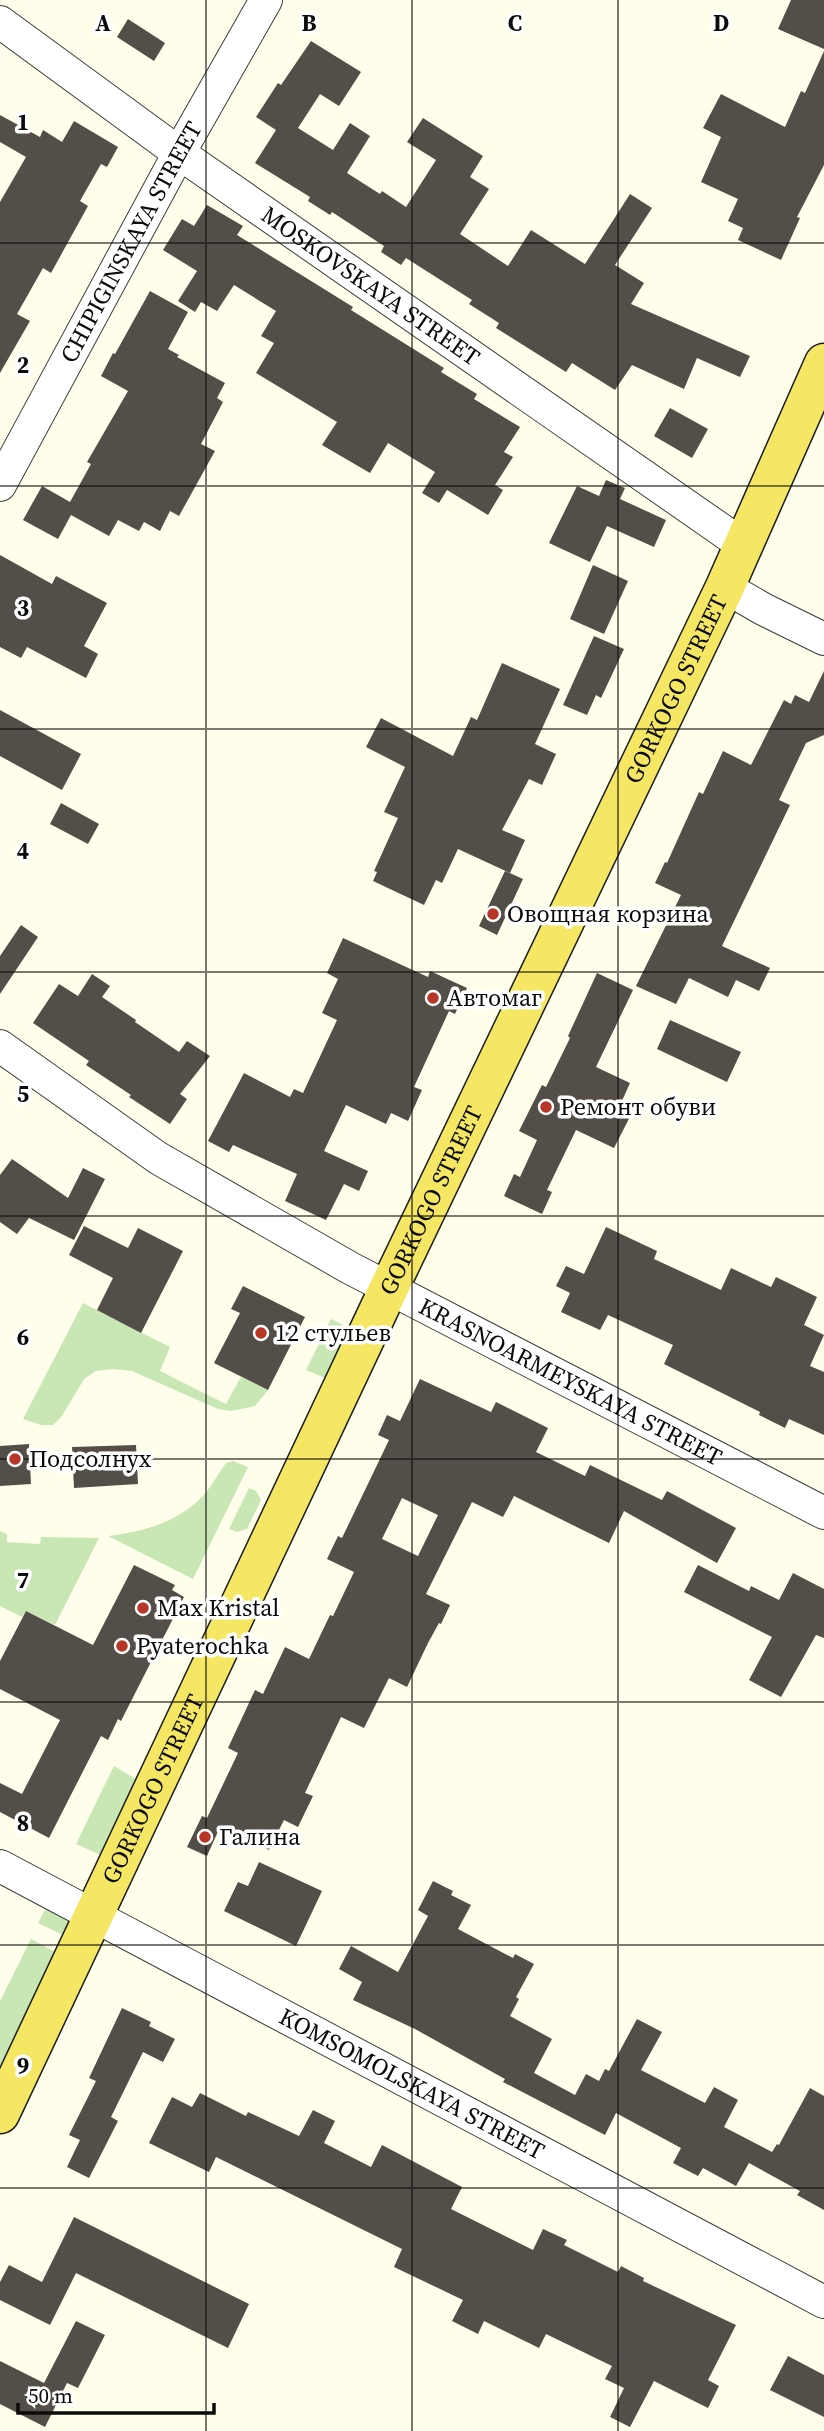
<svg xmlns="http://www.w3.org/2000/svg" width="824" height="2431" viewBox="0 0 824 2431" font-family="'Source Serif 4',serif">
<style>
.green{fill:#c8e7b5}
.building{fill:#544e48;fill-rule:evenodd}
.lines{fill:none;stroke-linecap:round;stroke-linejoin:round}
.minor-casing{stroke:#3e3e3e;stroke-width:34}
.major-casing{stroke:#1c1c1c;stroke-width:41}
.minor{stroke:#fff;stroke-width:32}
.major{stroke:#f5e764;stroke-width:38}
.grid{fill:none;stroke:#0b0b0b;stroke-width:2;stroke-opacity:0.55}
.poi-dot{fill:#b73628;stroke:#fff;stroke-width:2.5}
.labels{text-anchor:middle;stroke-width:7;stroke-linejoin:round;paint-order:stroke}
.street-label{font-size:24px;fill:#0b0b0b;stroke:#fff}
.poi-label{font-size:24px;fill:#0b0b0b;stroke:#fff;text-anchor:start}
.grid-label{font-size:23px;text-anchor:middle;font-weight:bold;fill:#0b0b0b;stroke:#fff;stroke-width:7;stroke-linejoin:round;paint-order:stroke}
</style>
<rect width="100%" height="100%" fill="#fefeea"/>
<!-- green -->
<path class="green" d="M83,1303L170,1347L160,1371L226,1404L241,1377L268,1390L255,1406L231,1411L218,1409L132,1371L113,1369L96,1371L84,1379L62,1416L53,1425H41L23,1419Z
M331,1319L354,1330L330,1380L306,1370Z
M233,1461L248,1467L193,1579L108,1536C144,1532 183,1521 207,1491C214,1482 219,1472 226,1463Z
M249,1488L256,1491L261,1500L247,1529L237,1532L229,1529Z
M0,1531L7,1534V1542L40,1544L41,1537L99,1538L55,1625L26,1611L22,1617L0,1606Z
M114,1766L139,1781L103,1856L76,1844Z
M47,1906L66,1915L69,1928L65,1936L38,1923Z
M31,1939L57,1953L3,2066L0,2065V2001Z"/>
<!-- building -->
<path class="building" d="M791,0H824V49L778,29Z
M128,19L165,43L154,61L117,37Z
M311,41L361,72L339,106L320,94L298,128L333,150L350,123L370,136L347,173L380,194L382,191L406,207L436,160L407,142L423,118L483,156L470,177L489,189L460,234L508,266L531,230L585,264L630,194L652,208L615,265L644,283L631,304L750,356L740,377L697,358L684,389L632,365L615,390L572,363L566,372L496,328L499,323L469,304L472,300L406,258L401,265L381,252L384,246L332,212L330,215L308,201L310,197L255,163L276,130L256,117L278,83L281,85Z
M824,51V165L797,217L800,218L781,260L738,240L743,228L728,221L738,199L701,182L721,137L703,128L721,94L785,127L801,91L805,93Z
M0,115L40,137L43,130L62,142L74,121L118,147L107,167L101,164L80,201L88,206L51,273L43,268L17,314L30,321L0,373V202L26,157L0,142Z
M207,205L243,226L237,235L353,307L351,310L444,368L441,372L477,394L474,399L520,427L504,452L513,457L495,485L503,490L488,515L447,490L439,503L422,493L435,472L388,443L370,473L322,445L337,422L256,373L274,343L261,336L276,311L234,285L217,311L201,302L195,312L178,301L197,271L163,250L182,219L194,226Z
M150,291L188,312L168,349L179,355L177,357L225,383L217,398L223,402L201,444L215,451L179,516L170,511L160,531L144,522L139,531L118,520L109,536L71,515L58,539L23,520L42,486L70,502L91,464L87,462L128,391L101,376L113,353L115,354Z
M670,408L708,429L692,458L654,436Z
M606,480L625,488L620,499L666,520L654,547L607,526L590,562L549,543L577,486L599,496Z
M0,555L52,584L56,576L107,603L84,646L98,654L86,678L27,647L21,658L0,647Z
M593,565L628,581L604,634L570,619Z
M594,636L624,649L601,698L596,695L587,715L563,705Z
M502,663L560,689L535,744L556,754L542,785L529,779L502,830L525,840L510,873L458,849L442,883L436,880L424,905L373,881L377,872L374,871L398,818L384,812L405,767L366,747L381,718L453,756L471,717L477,720Z
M824,671V735L806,743L779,800L790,805L722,946L770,968L759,991L736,980L728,997L689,978L676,1004L636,986L681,895L655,883L665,862L667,863L699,792L703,794L723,751L751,765L784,700L791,704L795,695L809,702Z
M0,710L81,754L62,790L0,756Z
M61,803L99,824L88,844L50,824Z
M505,871L523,879L497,935L479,926Z
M21,925L38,937L0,994V956Z
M343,938L428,977L430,971L467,988L455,1014L449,1011L414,1087L422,1090L408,1121L391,1113L386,1124L346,1105L324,1151L368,1171L359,1191L344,1184L326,1220L285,1201L297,1174L233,1145L229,1152L208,1141L244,1073L290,1097L294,1089L303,1093L337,1020L322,1013L338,979L327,973Z
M597,973L633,990L596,1067L630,1083L621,1103L634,1109L614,1148L576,1130L547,1190L552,1192L542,1214L504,1196L514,1174L520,1177L537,1140L519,1131L542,1085L546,1087L570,1038L568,1036Z
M92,974L110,986L102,997L136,1020L135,1022L179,1052L187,1041L210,1056L180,1094L187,1099L170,1124L129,1097L131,1095L86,1065L89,1061L33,1023L59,984L78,996Z
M670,1020L741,1052L727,1082L657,1049Z
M12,1159L68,1198L83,1168L105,1179L74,1240L29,1218L17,1234L0,1222V1175Z
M84,1226L128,1248L138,1228L183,1251L141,1333L97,1310L113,1278L69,1255Z
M606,1227L657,1251L654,1259L721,1290L731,1268L771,1287L776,1277L817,1297L804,1325L824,1335L810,1366L824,1372V1435L789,1419L785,1428L759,1415L760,1412L664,1364L673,1345L608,1315L600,1330L561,1312L570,1293L556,1286L566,1266L584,1274Z
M243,1286L305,1317L268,1390L214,1363L240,1313L231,1309Z
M420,1379L491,1412L496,1402L548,1428L536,1452L585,1476L590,1465L662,1500L667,1491L736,1528L717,1563L624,1511L609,1543L514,1496L503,1517L472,1502L426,1594L450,1605L441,1624L439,1623L428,1643L407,1687L389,1678L364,1728L341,1717L305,1793L313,1796L298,1827L284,1820L269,1850L220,1827L207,1856L187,1847L202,1816L207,1818L238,1753L228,1748L255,1690L263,1694L285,1647L309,1659L330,1615L333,1616L354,1572L327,1559L338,1536L342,1538L389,1440L378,1435L387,1415L400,1421ZM402,1498L438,1515L418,1556L382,1539Z
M29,1444L31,1484L0,1486V1446Z
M136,1445L138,1484L74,1488L72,1447Z
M134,1565L175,1585L172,1590L184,1597L121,1721L118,1719L108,1740L101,1736L49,1838L0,1812V1783L22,1794L60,1720L0,1689V1661L26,1611L93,1645Z
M698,1565L749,1591L751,1586L779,1600L793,1573L824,1589V1638L816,1635L781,1697L749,1680L772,1637L684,1592Z
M259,1862L322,1891L296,1946L224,1911L238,1882L248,1886Z
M433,1881L453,1891L451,1895L471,1905L458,1929L513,1958L515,1954L534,1964L516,1997L519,1999L510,2016L552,2039L534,2073L575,2095L586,2074L599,2081L605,2069L609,2071L637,2019L662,2032L641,2070L705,2103L714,2087L738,2100L724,2127L772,2152L777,2144L779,2145L810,2088L824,2096V2210L797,2195L800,2191L749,2163L736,2186L703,2168L698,2176L673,2163L681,2148L616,2113L605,2135L503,2082L505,2079L415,2029L353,2000L362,1982L339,1969L351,1946L398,1972L428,1916L418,1910Z
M122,2008L151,2022L149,2026L175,2039L163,2062L143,2052L111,2117L118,2121L89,2178L67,2167L80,2140L69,2135L96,2081L89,2078Z
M200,2093L246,2116L248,2112L299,2136L313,2110L335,2121L324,2143L371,2167L382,2145L462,2187L451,2209L533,2250L543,2229L567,2240L564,2245L618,2272L621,2266L644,2278L643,2281L736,2325L708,2380L719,2386L708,2408L654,2381L630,2427L610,2417L624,2388L605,2379L612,2366L546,2334L539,2348L484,2321L478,2334L452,2321L463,2300L394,2267L402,2249L216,2157L209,2172L149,2143L172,2097L192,2107Z
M74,2217L249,2304L228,2348L76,2273L50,2325L0,2300V2282L9,2265L42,2282Z
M76,2321L105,2335L78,2388L67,2383L45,2427L0,2404V2361L44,2383Z
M788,2356L824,2375V2417L770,2390Z"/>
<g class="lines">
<defs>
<g id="minor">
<path id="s1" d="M0,22L179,153L743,545"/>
<path id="s2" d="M0,485L179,153L266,0"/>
<path d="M725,587L763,609L824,639"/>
<path id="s3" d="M0,1046L158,1158L350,1268L824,1513"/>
<path id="s4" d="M0,1866L824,2302"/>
</g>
<g id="major">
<path id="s5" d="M0,2114L389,1288L725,587L824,363"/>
</g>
</defs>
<!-- minor casing -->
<use href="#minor" class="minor-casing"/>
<!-- major casing -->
<use href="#major" class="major-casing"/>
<!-- minor -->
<use href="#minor" class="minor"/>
<!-- major -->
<use href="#major" class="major"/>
</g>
<!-- grid -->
<path class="grid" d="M206,0V2431M412,0V2431M618,0V2431M0,243H824M0,486H824M0,729H824M0,972H824M0,1216H824M0,1459H824M0,1702H824M0,1945H824M0,2188H824"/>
<!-- markers -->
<g class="poi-dot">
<circle cx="493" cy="914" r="7"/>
<circle cx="433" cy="998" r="7"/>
<circle cx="546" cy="1107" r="7"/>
<circle cx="261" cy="1333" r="7"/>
<circle cx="15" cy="1459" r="7"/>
<circle cx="143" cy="1608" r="7"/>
<circle cx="122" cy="1646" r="7"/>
<circle cx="205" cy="1837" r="7"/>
</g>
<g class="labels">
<!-- street labels -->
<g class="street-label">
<text dy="8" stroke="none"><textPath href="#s2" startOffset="276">CHIPIGINSKAYA STREET</textPath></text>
<text dy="8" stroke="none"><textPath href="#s1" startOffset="455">MOSKOVSKAYA STREET</textPath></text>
<text dy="8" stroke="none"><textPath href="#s5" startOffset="1577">GORKOGO STREET</textPath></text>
<text dy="8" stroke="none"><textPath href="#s5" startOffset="1010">GORKOGO STREET</textPath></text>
<text dy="8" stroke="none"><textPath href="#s3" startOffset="663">KRASNOARMEYSKAYA STREET</textPath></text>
<text dy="8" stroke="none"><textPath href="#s5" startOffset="359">GORKOGO STREET</textPath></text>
<text dy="8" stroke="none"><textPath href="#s4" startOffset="466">KOMSOMOLSKAYA STREET</textPath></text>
</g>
<!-- poi labels -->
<g class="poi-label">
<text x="507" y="922">Овощная корзина</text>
<text x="447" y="1006">Автомаг</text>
<text x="560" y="1115">Ремонт обуви</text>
<text x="275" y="1341">12 стульев</text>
<text x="29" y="1467">Подсолнух</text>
<text x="157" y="1616">Max Kristal</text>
<text x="136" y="1654">Pyaterochka</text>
<text x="219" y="1845">Галина</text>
</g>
</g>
<g class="grid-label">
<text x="103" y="31">A</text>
<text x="309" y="31">B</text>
<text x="515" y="31">C</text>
<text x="721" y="31">D</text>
<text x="23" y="130">1</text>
<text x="23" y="373">2</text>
<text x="23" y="616">3</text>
<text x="23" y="859">4</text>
<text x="23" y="1102">5</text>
<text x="23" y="1345">6</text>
<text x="23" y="1588">7</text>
<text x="23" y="1831">8</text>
<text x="23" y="2074">9</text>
</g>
<!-- scale -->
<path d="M18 2403v10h196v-10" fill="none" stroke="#0b0b0b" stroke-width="3.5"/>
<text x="28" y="2403" font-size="21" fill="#0b0b0b" stroke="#ffffff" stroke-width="5" paint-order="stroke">50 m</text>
</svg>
